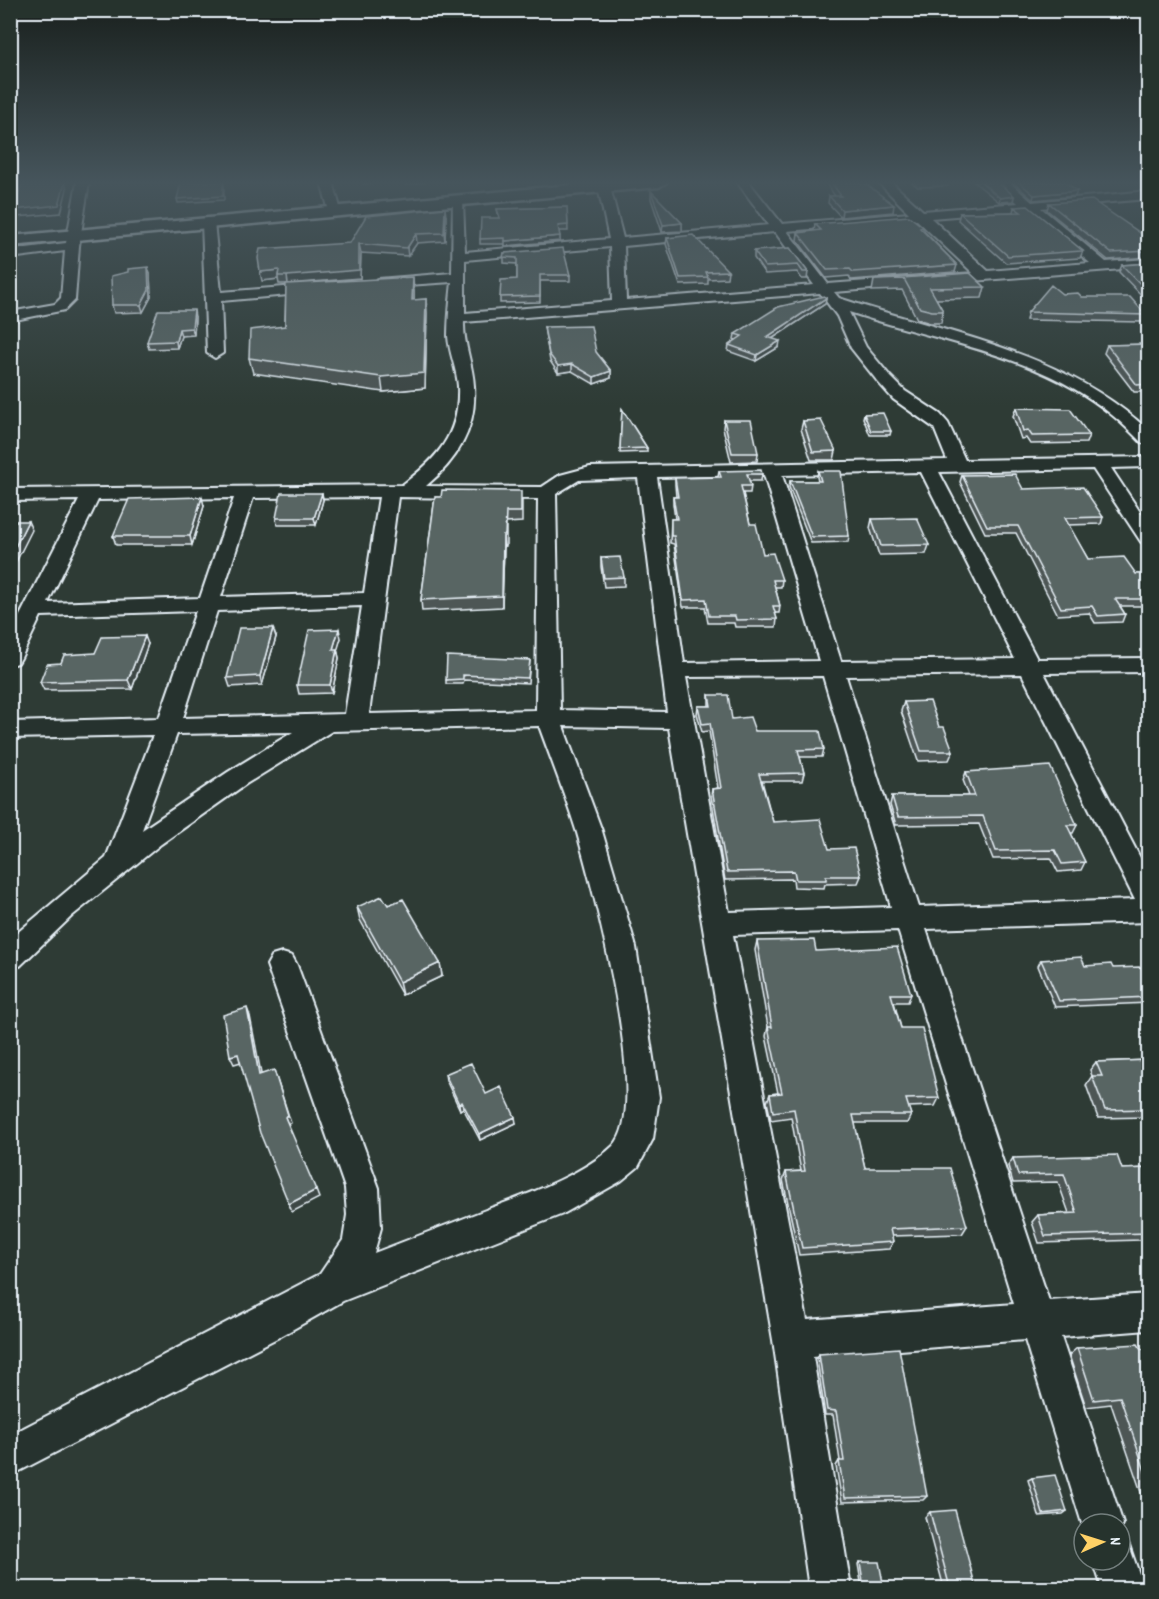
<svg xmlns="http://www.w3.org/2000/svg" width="1159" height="1599" viewBox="0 0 1159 1599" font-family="Dekko,sans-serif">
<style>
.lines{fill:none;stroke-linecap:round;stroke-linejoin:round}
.minor-casing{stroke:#e8f1f8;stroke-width:4}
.secondary-casing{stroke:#e8f1f8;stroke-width:5}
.minor{fill:#26332d;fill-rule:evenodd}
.secondary{fill:#26332d;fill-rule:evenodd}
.wall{fill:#4d5755;stroke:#e8f1f8;stroke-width:1.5}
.shaded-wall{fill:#3e4745;stroke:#e8f1f8;stroke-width:1.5}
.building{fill:#596563;stroke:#e8f1f8;stroke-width:1.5}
</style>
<rect width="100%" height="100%" fill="#2e3b35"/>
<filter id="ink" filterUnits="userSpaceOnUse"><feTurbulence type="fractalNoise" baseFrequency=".0167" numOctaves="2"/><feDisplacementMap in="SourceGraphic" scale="12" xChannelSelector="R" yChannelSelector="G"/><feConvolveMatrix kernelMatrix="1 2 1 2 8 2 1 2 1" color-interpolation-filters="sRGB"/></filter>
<g filter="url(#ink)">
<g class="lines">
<defs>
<path id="minor" d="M77,182H89L79,246L75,300L65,310L10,321V312L55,304L61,298L65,251L10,258V250L66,243Z
M321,182H333L341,211L340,214L335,215L329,211Z
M737,182H749L782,224L909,213L878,182H891L923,211L1018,203L995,182H1009L1032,202L1148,191V199L1041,208L1106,262L1148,259V267L834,292L839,298C947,334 1062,350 1148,430V444L1142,443C1132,433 1122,423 1112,415C1039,354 936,341 849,312L866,347L890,376L905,391L940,414L948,423L965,460L1148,457V467L1111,468L1148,524V544L1141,542L1093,469L939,472L1037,659L1148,658V672L1044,673L1148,873V922L926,929L1049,1301L1148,1294V1330L1061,1337L1123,1524L1120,1530V1524H1084V1530L1025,1340L813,1357L851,1588H809L773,1340L669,728L563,726L602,831L636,947L659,1097L653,1139L638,1167L621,1181L563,1214L343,1301L281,1336L10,1476V1435L320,1274L343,1240L347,1215L345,1188L267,965L272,956L282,953L292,956L297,965L379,1188L381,1228L374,1253C412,1238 450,1224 488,1209C528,1194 581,1176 613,1146C653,1107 592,886 577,833C566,797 552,762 539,726L332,731L246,784L161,844L72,916L20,966L10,970V939L106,858L153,735L10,738V722L159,718L196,611L41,616L21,658L18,663L10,665V635L79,500L10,501V489L402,485C438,458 460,434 458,386C457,369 449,353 448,336C448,318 450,301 452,282L378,287L371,283L378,279L452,273L453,198L457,197L463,201L465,252L609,239L598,187L604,183L610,187L623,238L769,225ZM1027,210L1090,263L988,271L931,218ZM917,220L973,273L828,284L787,231ZM775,232L814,285L626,300L624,246ZM610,247L612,301L465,313V260ZM820,293L837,316L851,348L878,382L893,399L934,428L947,460L590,467L560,475L542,487L426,486C458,460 477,428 474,386C473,364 463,344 464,322ZM921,472L1015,659L841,661L782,475ZM764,475L819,661L684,663L657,477ZM638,478L667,712L560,710L556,494L579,480ZM379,497L364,593L221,597L253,498ZM398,497L538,499L536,710L369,714ZM234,498L200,598L48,603L98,500ZM362,606L345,714L183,718L217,611ZM1022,674L1135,900L919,907L846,676ZM823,676L891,907L729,912L686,677ZM293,732L228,772L142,830L177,734ZM898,930L1014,1304L807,1320L733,935Z
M208,218L214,222L221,292L321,284L328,288L321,292L221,301L223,353L215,358L207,353L202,222Z
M1120,1541L1129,1545L1144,1588H1102L1093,1560H1120Z"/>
<path id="secondary" d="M604,182H667L659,187L10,246V236Z"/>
</defs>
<!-- minor casing -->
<use href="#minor" class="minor-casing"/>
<!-- secondary casing -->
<use href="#secondary" class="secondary-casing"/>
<!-- minor -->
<use href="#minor" class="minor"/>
<!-- secondary -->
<use href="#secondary" class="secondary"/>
</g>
<!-- wall -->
<path class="wall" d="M224,182V200L178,203L177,199Z
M825,182H858L893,212L841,217L828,203L829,196H835Z
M911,182H949L948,186L918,187Z
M974,182H998L1014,196L1013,201L999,202Z
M1013,182H1065L1077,191L1075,196L1033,200Z
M651,191L682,223V231L662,232L651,199Z
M1049,203L1149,239V257L1108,260L1047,210Z
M567,207L568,231H559L560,241L505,246V244H480V239L499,218L497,209Z
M1014,207L1083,251L1080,258L1006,263L958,220L960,213L1013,212Z
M446,216L445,241L417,243L408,256L361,253L360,278L306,283L414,291V300L426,299L427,313L425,388L383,392L253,373L249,358L285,326L286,284H279L278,279L262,281L350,243Z
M815,224L923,227V230L957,265L955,272L851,280L849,276L826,278L797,240L798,233L814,231Z
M667,238L728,271L727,278L708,279V284L680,285L666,244Z
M790,248L808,272L807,279H802L797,272L765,274L754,258V251Z
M504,253L570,275V281H540V302L500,303V297L517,279V264L504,263Z
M1149,263V303L1119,272L1122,265Z
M970,273L985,287L982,298L936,299L943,311L941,323H930L917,319L902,290L872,291L874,280Z
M150,274L151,297L143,312L114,313L112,305Z
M1062,294L1146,315L1143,322L1026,320L1028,312Z
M826,298L825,304L773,338L779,347L756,361L728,351L729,345L736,340L734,339L735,334Z
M195,317L194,335L181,336L177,348L149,349L147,342Z
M544,327L596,352L611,371V378L594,384L572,371L558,373L550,361L545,333Z
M1149,344V392H1134L1104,353L1107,345Z
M1016,408L1089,435L1086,443L1030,444L1026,438L1021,439L1013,416Z
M622,409L647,448V452L620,453Z
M864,414L891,431L890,435H870L863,418Z
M724,420L758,453L757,461L731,462L723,428Z
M803,421L836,451L834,460H811L801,429Z
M719,471L762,474L761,481H749L751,486L750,493H743L750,524L763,554L782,580L781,587H775L780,606L779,613H775L777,619L776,627H735L734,623H708L705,607H683L674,544L670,543L671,519H675L673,504V497H676L675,485V478L718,477Z
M818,471L849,536L848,542L811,543L789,487L790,481H818L817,477Z
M962,475L1023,489L1103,517L1101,524L1068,525L1088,559L1136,574H1149V606H1120L1125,614L1122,622L1095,623L1089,613L1058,615L1016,533H985L960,482Z
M322,493L323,500L316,525H277L276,518Z
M435,497L522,501V522L506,523V546H504L502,607L422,611L421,600Z
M204,506L192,545H116L113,536Z
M872,519L929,545L926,554L879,555L870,528Z
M601,558L624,577V586L604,587L601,567Z
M276,637L262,685L230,687L227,678Z
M341,638L337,649L339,658L332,693L299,694L297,685Z
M148,644L132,689L44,690L40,682L61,663L95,653Z
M530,660L528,683L464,680L463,684H446V680Z
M709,695L732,719L755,731L824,749L822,757H800L804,773L802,781H762L773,822L829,849L861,876L858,883L825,884L824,888L794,887L793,879L725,880L711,796L712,789L718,788L709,731L702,732L697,714L698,706H709Z
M904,702L939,727L953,751L949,760L918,761L901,711Z
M966,772L1077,825L1073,833H1071L1085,862L1081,870L1058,872L1051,858L993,859L979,824L896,825L890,805L892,796H969L963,780Z
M388,905L440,963L442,976L402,995L360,920L357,907Z
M757,941L816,951L911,994L908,1002H894L901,1028L939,1098L935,1106L908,1107L911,1115L907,1123H854L865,1168L967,1226L962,1234L892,1236L893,1242L889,1249L799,1255L783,1180L786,1172L801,1171L791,1117L771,1120L767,1102L770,1094L778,1093L766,1036L768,1027L755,950Z
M1041,960L1085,966L1113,968L1149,982V1003L1055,1007L1038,966Z
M1149,1060V1117L1098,1118L1086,1085L1092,1076L1090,1070L1096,1062Z
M445,1074L486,1094L516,1123L480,1140L463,1108L460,1110L446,1080Z
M1013,1158L1122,1169L1149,1168L1148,1233L1141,1240L1039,1243L1032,1222L1038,1215L1069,1213L1058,1182L1013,1183L1008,1166Z
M1077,1348L1149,1349V1497L1143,1498L1111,1404L1086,1407L1069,1355Z
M819,1354L927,1496L923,1500L842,1502L836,1466L839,1461H840L833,1415H825L817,1359Z
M1032,1478L1067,1511L1063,1514L1039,1516L1028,1480Z
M930,1512L976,1588H944L925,1517Z
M860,1562L884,1588H862L858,1564Z"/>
<!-- shaded-wall -->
<path class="shaded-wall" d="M65,182L67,189L61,213L17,217L14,210Z
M363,182H387L363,184Z
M406,182H427L406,185Z
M1077,191L1075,196L1033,200L1034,195Z
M1014,196L1013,201L999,202L1000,198Z
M894,205L893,212L841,217L842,210Z
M445,208L446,216L445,241L444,233Z
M682,223V231L662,232L663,225Z
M416,234L417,243L408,256L407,248Z
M560,236V241L505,246V241Z
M359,244L361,253L360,278L288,284L287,276Z
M148,267L150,274L151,297L143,312L141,305Z
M279,270L278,276V279L262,281L260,272Z
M413,277L414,291V314L412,300Z
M826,298L825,304L767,342V337Z
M426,299L427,313L425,388L383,392L381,377Z
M194,310L195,317L194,335L192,328Z
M179,329L181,336L177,348L176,341Z
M780,341L779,347L756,361L757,355Z
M572,364V371L558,373V366Z
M611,371V378L594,384V377Z
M322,493L323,500L316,525L314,518Z
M202,497L204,506L192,545L190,536Z
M28,521L32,530L10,574V557Z
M503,535L504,546L502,607V596Z
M273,628L276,637L262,685L260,676Z
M339,629L341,638L335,658L333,649Z
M145,636L148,644L132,689L128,680Z
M337,649L339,658L332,693L330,685Z
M440,963L442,976L402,995L399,982Z
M247,1008L250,1016L263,1084L259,1075Z
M238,1054L241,1062L234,1064L230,1056Z
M274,1070L291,1123L288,1125L285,1117Z
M462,1102L463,1108L460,1110L459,1104Z
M515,1117L516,1123L480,1140L479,1134Z
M316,1190L319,1198L292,1212L289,1204Z"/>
<!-- building -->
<path class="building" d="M56,182H65L59,205L14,210L21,185Z
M181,182H223V196L177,199Z
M831,182H858L860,184H866L894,205L842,210L829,196H841Z
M981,182H998L1014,196L1000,198Z
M1019,182H1065L1077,191L1034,195Z
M651,191L682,223L663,225Z
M1092,200L1149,239V251L1111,253L1049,203Z
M1028,206L1083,251L1008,256L960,213L1021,212L1014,207Z
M567,207L568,225L558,226L560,236L505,241V238L480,239L481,218H500L497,209Z
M445,208L444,233L416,234L407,248L359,244V270L287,276H278L279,270L260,272L258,258L260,249L350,243L366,216Z
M909,216L923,227L920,228L957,265L853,272L850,269L827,270L798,233L821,230L815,224Z
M693,235L728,271L706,272L708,277L680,278L667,238Z
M563,248L570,275H540V296L500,297L501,280L517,279V258L503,257L504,253Z
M790,248L808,272H803L798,265L765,267L754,251Z
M1149,263V293L1122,265Z
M148,267L149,290L141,305H112L111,276L128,272V269Z
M970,273L985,287L930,288L943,311H932L920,308L904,279L874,280Z
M413,277L412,300L426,299L424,373L381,377L249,358L250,330L285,326L286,284Z
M1051,285L1062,294L1078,293L1082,297H1130L1146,315L1028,312Z
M824,296L826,298L767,337L780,341L757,355L729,345L742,336L735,334L778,307Z
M158,310H194L192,328L179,329L176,341L147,342Z
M591,326L596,352L611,371L594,377L572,364L558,366L549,354L544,327Z
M1149,344V384L1137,385L1107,345Z
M1016,408L1070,409L1089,435L1032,436L1028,430L1023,431Z
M622,409L647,448L620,449Z
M883,413L891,431H871L864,414Z
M724,420H751L758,453H732Z
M821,420L836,451L813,452L803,421Z
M761,470L762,474H747L751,486H741L750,524H756L763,554L773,553L782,580H773L780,606H773L777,619L736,620L735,616H709L706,599L683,600L674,536H671V519H677L673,497H678L675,478L721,477L719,471Z
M818,471H841L849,536L812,537L790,481H821Z
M1015,474L1023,489L1083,487L1103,517L1065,518L1088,559L1124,557L1136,574H1149V599H1115L1125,614L1098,616L1092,606L1061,608L1018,526H987L962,475Z
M442,490L521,491V512H506L505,535H503L502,596L421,600L435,497H441Z
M281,493H322L314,518H276Z
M202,497L190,536H113L129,499Z
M917,518L929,545L881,546L872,519Z
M10,521H28L10,557Z
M620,557L624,577L604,578L601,558Z
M239,628H273L260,676L227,678Z
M339,629L333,649H337L330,685H297L309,630Z
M145,636L128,680L40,682L47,664L61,663L64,655L95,653L102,637Z
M447,656L530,660L528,678L463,675V679L446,680Z
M709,695H728L732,719L750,717L755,731H820L824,749L798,750L804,773L759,774L773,822L820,819L829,849L854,848L861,876H826V880H796L794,871L727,872L712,789L721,788L710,723L702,724L698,706H711Z
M930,701L939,727H944L953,751H921L904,702Z
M1050,766L1077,825H1067L1085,862L1062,864L1055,850L996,851L983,816L898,817L892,796H975L966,772Z
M382,896L388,905L403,899L440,963L399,982L357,907Z
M814,940L816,951L897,947L911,994H891L901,1028H922L939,1098L906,1099L911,1115H853L865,1168H950L967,1226L890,1229L893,1242L802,1248L786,1172L805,1171L794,1109L773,1112L770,1094L782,1093L768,1027H772L757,941Z
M1081,957L1085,966L1111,964L1113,968L1141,967L1149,982V997L1059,1001L1041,960Z
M247,1008L259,1075L274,1070L288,1115L285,1117L316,1190L289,1204L260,1133L238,1054L230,1056L223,1015Z
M1149,1060V1109L1105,1110L1092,1076H1102L1096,1062Z
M471,1063L486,1094L501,1087L515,1117L479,1134L462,1102L459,1104L445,1074Z
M1117,1155L1122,1169L1149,1168V1225H1145L1148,1233L1045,1236L1038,1215L1077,1213L1064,1174L1018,1175L1013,1158Z
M1138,1344L1141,1349H1149V1483L1120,1397L1094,1400L1077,1348Z
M899,1348L927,1496L845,1498L839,1461H844L836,1411L827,1410L819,1354Z
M1055,1475L1067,1511L1043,1514L1032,1478Z
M955,1510L976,1588H950L930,1512Z
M860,1562H879L884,1588H864Z"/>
</g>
<!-- sky -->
<linearGradient id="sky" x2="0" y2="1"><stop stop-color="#19201d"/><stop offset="0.45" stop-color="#46555c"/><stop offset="1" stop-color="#46555c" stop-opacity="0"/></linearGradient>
<rect width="1159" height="406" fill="url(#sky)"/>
<!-- margin -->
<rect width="1159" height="1599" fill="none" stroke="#26332d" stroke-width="36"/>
<rect x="18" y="18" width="1123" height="1563" fill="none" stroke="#e8f1f8" stroke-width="2" filter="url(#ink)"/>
<!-- north arrow -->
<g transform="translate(1102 1542) rotate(87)"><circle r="28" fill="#26332d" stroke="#747f7e" stroke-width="1.5"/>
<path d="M0-4.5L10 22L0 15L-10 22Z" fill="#ffd166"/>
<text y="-9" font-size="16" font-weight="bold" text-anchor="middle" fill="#e8f1f8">N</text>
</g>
</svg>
